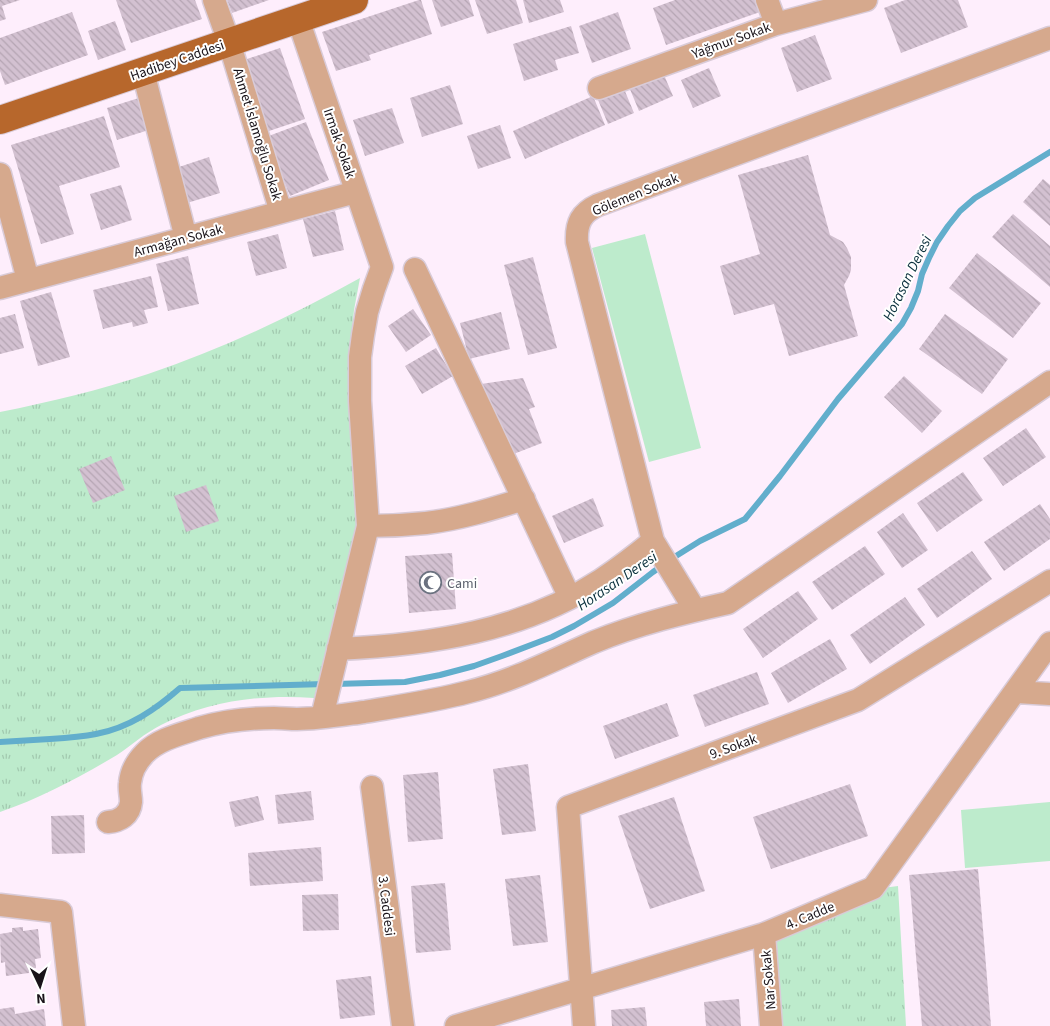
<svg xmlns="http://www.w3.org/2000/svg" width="1050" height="1026" viewBox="0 0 1050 1026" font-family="'Source Sans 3',sans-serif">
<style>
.grass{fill:url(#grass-tufts)}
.pitch{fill:#bdebcc}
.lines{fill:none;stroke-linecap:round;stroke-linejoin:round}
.stream{stroke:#62aecc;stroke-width:6}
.building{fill:url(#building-back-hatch)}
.minor-casing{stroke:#d9cbd8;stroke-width:25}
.major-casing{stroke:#d9cbd8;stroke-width:30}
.minor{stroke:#d6a98d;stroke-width:22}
.major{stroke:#b7672c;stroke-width:28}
.labels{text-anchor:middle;stroke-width:4;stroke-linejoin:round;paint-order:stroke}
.street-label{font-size:14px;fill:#191319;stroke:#fff}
.worship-label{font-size:14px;fill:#5b616d;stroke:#fff;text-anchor:start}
.water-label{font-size:15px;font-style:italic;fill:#092e3b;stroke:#fff}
</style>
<defs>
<pattern id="grass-tufts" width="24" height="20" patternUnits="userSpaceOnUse" patternTransform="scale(1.25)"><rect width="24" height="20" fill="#bdebcc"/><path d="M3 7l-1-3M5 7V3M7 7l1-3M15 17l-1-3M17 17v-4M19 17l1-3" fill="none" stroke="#a2c9af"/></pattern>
<pattern id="building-back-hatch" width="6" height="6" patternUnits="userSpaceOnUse" patternTransform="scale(1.25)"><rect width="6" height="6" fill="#d3c1d1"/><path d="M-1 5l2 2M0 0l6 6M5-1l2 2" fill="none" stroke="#b5a5b3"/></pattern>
</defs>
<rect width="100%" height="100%" fill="#feeefc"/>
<!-- grass -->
<path class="grass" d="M360,278L354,310L351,343L359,529L341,602L314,698C261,694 209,701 161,725C145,733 132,745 117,755C80,777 41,798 0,812V412C50,402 100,390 148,374C222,349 292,316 360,278Z
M898,886L906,1026H772L763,925L852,892Z"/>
<!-- pitch -->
<path class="pitch" d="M645,234L701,448L649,462L592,248Z
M1050,802V861L965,868L961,810Z"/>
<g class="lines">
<!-- stream -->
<path class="stream" d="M335,684L405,682L440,675L474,666L502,656L552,637L574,626L613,603L653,572L676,556L700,541L745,519L780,476L838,399L902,324L911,308L918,291L922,274L929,258L937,242L948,226L960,211L975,198L1050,152
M0,742C17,741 33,740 50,739C66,738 81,737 96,734C129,728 156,709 180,688L325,684"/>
</g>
<!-- building -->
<path class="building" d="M0,0H20L2,6L6,19L0,21Z
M116,0H195L202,19L131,43Z
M227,0H269L232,13Z
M419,0H421L432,34L369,55L371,60L336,71L322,32Z
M432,0H469L474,16L441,27Z
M475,0H516L523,23L487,34Z
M523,0H560L564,12L529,23Z
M675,0H756L760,12L666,45L653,8Z
M905,0H958L968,27L901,53L884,8Z
M72,12L88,55L5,85L0,71V38Z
M618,12L631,49L592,63L579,26Z
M115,21L126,50L98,60L88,31Z
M571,26L579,53L555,60L558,70L524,81L513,44Z
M815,35L832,79L797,92L781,48Z
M280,48L305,119L269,131L244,60Z
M661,68L673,96L639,111L627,82Z
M709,68L721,96L693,108L681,80Z
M622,84L634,113L608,124L596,95Z
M450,85L463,124L422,137L410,98Z
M593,96L605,125L525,159L513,131Z
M142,97L152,129L117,140L107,108Z
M392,108L404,143L365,156L353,120Z
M104,116L120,167L59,186L74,234L41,244L11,145Z
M306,122L329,180L290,196L266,137Z
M500,125L511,158L478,169L467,136Z
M808,155L830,235L843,242L847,248L851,257V270L849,276L844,285L858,336L789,356L774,304L734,315L720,266L760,254L738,175Z
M209,157L220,193L187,203L176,168Z
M1043,179L1050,185V226L1023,202Z
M121,185L132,220L101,230L90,194Z
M335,211L344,250L313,257L303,219Z
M1013,214L1050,246V287L992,237Z
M278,234L287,268L256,276L247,242Z
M977,253L1041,303L1013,338L949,288Z
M188,256L199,304L168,311L156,264Z
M533,257L557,348L528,355L504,265Z
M151,276L158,307L144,310L148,323L133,327L132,322L103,329L93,290Z
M51,292L70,357L38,366L20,301Z
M413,309L431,335L406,352L388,326Z
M501,312L510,349L469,359L460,323Z
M15,314L24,348L0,354V318Z
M945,314L1008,359L982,394L919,349Z
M436,348L453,376L422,394L405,366Z
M904,376L942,411L922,433L884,397Z
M523,378L535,407L529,409L542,443L511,455L481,384Z
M1026,428L1046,457L1003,486L983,458Z
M111,456L125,490L93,503L79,469Z
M963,472L983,500L937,532L917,503Z
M206,485L219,521L186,532L174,496Z
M593,498L604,526L564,543L552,516Z
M1040,504L1050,519V539L1004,571L984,542Z
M903,513L928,550L902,568L877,532Z
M865,546L885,574L832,610L812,582Z
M972,551L992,579L937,618L917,589Z
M452,553L456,609L409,613L405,556Z
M798,591L818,619L763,658L743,629Z
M905,597L925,625L870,664L850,635Z
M830,639L847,669L788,703L771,673Z
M757,672L769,704L705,727L693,695Z
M667,703L679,736L615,759L603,726Z
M528,764L536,831L502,835L493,769Z
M438,772L443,839L408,842L403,775Z
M850,784L868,836L771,869L753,817Z
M311,791L314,820L278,824L275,795Z
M258,796L264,820L235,827L229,802Z
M674,797L705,891L650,909L618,816Z
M84,815L85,853L52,854L51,816Z
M321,847L323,881L250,886L248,853Z
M978,869L991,1026H922L909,875Z
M540,875L548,942L513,946L505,879Z
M445,883L451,950L416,953L411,886Z
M338,894L339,930L303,931L302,895Z
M23,927V931L38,929L41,958L35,959L36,968L29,969V973L6,976L5,962L1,963L0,934L12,932V928Z
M371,976L375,1015L340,1019L336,980Z
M739,999L741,1026H706L704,1002Z
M14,1007L15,1014L44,1009L46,1026H0V1009Z
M645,1007L647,1026H612L611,1010Z"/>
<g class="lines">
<defs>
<path id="minor" d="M214,0L229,42L281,212
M767,0L776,24
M298,19L382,267L374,289L367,312L363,335L360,357V401L368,526L322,717
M143,72L186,238
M599,88L776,24L866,0
M0,174L28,280
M415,269L570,598
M0,288L356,192
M368,526C388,526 407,525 426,523C460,519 492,509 524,499
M695,610L653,541L577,242C576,223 581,213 598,205L1050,38
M338,649C430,645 523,631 601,580C619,568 636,555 653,541
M1015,692L1050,694
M372,787L403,1026
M108,822C120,821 130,815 131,802C131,795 129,790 130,783C131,772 137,761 145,753C159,739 181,734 199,728C223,721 249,718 274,718C282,718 289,719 297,719C319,719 342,715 364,712C399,706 434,701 468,692C513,681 553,660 594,642C638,624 683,613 728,603L1050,382
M0,905L61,912L74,1026
M764,934L771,1026
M456,1026L764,934L873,888L1050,643
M584,1026L568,807L858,700L1050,581"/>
<path id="major" d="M0,120L354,0"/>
</defs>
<!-- minor casing -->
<use href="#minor" class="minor-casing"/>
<!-- major casing -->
<use href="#major" class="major-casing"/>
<!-- minor -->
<use href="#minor" class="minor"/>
<!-- major -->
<use href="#major" class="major"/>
</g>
<!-- icons -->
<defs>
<symbol id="mosque-ring" viewBox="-11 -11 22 22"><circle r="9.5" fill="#fff" stroke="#6b7280" stroke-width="1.5"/><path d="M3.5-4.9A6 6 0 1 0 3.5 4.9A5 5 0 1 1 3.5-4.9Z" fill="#6b7280"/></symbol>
</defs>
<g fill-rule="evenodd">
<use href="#mosque-ring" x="418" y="570" width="25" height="25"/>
</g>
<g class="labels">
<!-- street labels -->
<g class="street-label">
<text transform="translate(731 40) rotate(-20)" y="5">Yağmur Sokak</text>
<text transform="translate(177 60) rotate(-19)" y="5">Hadibey Caddesi</text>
<text transform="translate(258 134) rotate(73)" y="5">Ahmet İslamoğlu Sokak</text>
<text transform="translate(340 143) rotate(71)" y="5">Irmak Sokak</text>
<text transform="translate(635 194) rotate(-22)" y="5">Gölemen Sokak</text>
<text transform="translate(178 240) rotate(-15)" y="5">Armağan Sokak</text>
<text transform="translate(733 746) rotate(-20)" y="5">9. Sokak</text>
<text transform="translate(387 906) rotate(83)" y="5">3. Caddesi</text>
<text transform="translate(810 915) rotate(-23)" y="5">4. Cadde</text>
<text transform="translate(768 980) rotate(-95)" y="5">Nar Sokak</text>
</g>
<!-- worship labels -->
<g class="worship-label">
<text x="447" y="588">Cami</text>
</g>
<!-- water labels -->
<g class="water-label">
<text transform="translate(907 278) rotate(-64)" y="5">Horasan Deresi</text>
<text transform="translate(617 581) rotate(-34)" y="5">Horasan Deresi</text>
</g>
</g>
<!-- north arrow -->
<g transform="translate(40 986) rotate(176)" stroke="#ffffff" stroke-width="4" paint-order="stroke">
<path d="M0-4L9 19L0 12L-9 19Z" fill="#191319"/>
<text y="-8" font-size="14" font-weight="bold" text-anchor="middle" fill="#191319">N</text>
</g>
</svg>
